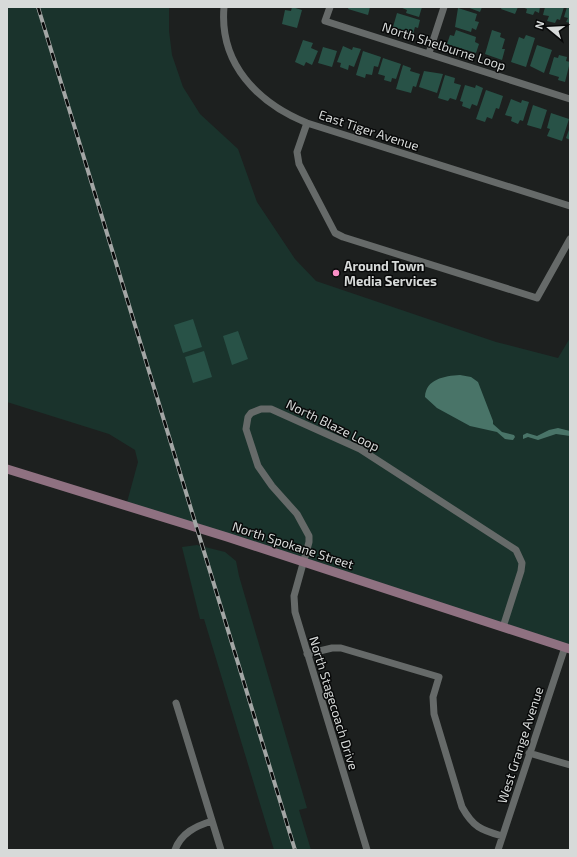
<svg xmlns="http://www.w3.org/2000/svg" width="577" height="857" viewBox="0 0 577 857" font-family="'Exo 2',sans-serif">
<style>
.green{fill:#1a332c}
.water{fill:#497468}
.building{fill:#285247}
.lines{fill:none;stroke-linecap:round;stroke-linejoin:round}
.street{stroke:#666a69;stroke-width:7}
.secondary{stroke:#8f7181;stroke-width:9}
.rail-casing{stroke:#a3a6a5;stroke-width:4}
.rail{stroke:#080909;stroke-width:2.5;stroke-dasharray:8;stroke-linecap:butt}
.poi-dot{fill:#fa8fc6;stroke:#080909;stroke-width:1.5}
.labels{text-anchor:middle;stroke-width:3;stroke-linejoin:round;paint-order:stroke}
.street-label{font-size:13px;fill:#d7dad9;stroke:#080909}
.poi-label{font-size:13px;font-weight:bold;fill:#d7dad9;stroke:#080909;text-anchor:start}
</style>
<rect width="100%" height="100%" fill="#1d201f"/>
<!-- green -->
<path class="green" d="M7,7H169V31L172,55L183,87L200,114L238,149L257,202L295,259L316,281L496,342L558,358L570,338V649L126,506L138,462L135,450L109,434L7,402Z
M197,545L225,552L236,561L239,576L307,808L299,810L311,850H274L204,619H200L182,547Z"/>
<!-- water -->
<path class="water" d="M460,375L471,377L478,382L493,421V424L502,432L514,435L515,437L513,440L505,439L497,432L470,426L437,408L425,397C426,379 444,376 460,375Z
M558,428L570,431V436L556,434L538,440L528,437L523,439V435L527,433L537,436L549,430Z"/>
<!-- building -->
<path class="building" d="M292,7L302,10L297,28L282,24L285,10L291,11Z
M349,7H370L368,15L348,9Z
M400,7H422L419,17L406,13L407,10Z
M467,7H482L480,12Z
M502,7H518L515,14L501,9Z
M522,7H540L539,13L535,11L533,15L526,13L527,9Z
M545,7H564L560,20L557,19L555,23L547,21L549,16L543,15Z
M567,7H570V23L566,22L568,18L564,17Z
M458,8L477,14L475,21L479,22L476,30L472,28L471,32L455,27Z
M397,13L420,20L418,28L415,27L413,34L393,27Z
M456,30L476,37L475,42L479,44L476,53L447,44L450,35L454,36Z
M492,30L501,33L500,37L505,39L502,49H505L502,60L485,54Z
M526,35L535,38L526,67L511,62L519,37L524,39Z
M303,40L313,43L311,48L318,51L312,65L306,62L304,66L295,62Z
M537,45L552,50L544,73L530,66Z
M343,46L352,50L353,47L361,49L354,67L349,65L348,70L340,67L341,63L337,62Z
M323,47L337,51L332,67L318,63Z
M363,51L381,57L378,67L374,66L372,75L366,74L365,78L356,75Z
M559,55L567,57L566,61L570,62L565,82L558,80L559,77L549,74L554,57L558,58Z
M383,58L401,64L396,79L392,78L391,82L384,80L385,76L378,74Z
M403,65L411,68L410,71L420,74L416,87L413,86L411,93L396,89Z
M424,71L443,74L437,93L419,87Z
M445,75L455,78L454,83L461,85L456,100L450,98L448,101L438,98Z
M465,85L475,88L476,85L483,88L477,106L472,104L470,109L462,106L463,102L460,101Z
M486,90L503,96L499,109L496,108L492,119L487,117L485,122L476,119Z
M511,99L521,103L522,100L529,102L523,121L520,120L518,124L511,121L512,117L505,115Z
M533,105L547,110L541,129L527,125Z
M551,113L569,119L562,141L547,136L550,129L547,128Z
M570,127V140L566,138Z
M193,319L202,347L183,353L174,325Z
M238,331L248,359L232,365L223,336Z
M204,351L212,377L193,383L185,357Z"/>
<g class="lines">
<!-- street -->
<path class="street" d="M224,7C219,64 258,103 307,123L570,206
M330,7L325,21L570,99
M429,53L444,7
M307,123L297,152L299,164L335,233L343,237L537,298L570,239
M307,654L332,648H341L439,677L433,697L434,714L462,807C473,827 481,830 502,836
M176,703L221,850
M529,753L570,765
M175,850C181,833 196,826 212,821
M367,850L295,612L294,596L309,542V536L297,514L272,486L258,466L246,429L248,417L251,413L261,409H271L360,449L516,550L522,563L521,571L503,627
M498,850L565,647"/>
<!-- secondary -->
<path class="secondary" d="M7,469L227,537L570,649"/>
<defs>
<path id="rail" d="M38,7L295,850"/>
</defs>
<!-- rail casing -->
<use href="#rail" class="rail-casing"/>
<!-- rail -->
<use href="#rail" class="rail"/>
</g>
<!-- markers -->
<circle class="poi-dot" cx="336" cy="273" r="4"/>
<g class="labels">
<!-- street labels -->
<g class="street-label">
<text transform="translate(444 46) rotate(18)" y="5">North Shelburne Loop</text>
<text transform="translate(369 130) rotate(18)" y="5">East Tiger Avenue</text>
<text transform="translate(333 425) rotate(26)" y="5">North Blaze Loop</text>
<text transform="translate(293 545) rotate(18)" y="5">North Spokane Street</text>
<text transform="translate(334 703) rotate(73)" y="5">North Stagecoach Drive</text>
<text transform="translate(520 745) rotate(-72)" y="5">West Grange Avenue</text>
</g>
<!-- poi labels -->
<g class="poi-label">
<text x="344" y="271">Around Town<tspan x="344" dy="15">Media Services</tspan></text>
</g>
</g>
<!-- border -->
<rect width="577" height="857" fill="none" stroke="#d7dad9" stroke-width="16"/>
<!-- north arrow -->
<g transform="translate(549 28) rotate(288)" stroke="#080909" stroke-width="3" paint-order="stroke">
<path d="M0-3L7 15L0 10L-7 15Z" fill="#d7dad9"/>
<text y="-6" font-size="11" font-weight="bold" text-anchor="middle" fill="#d7dad9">N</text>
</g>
</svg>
